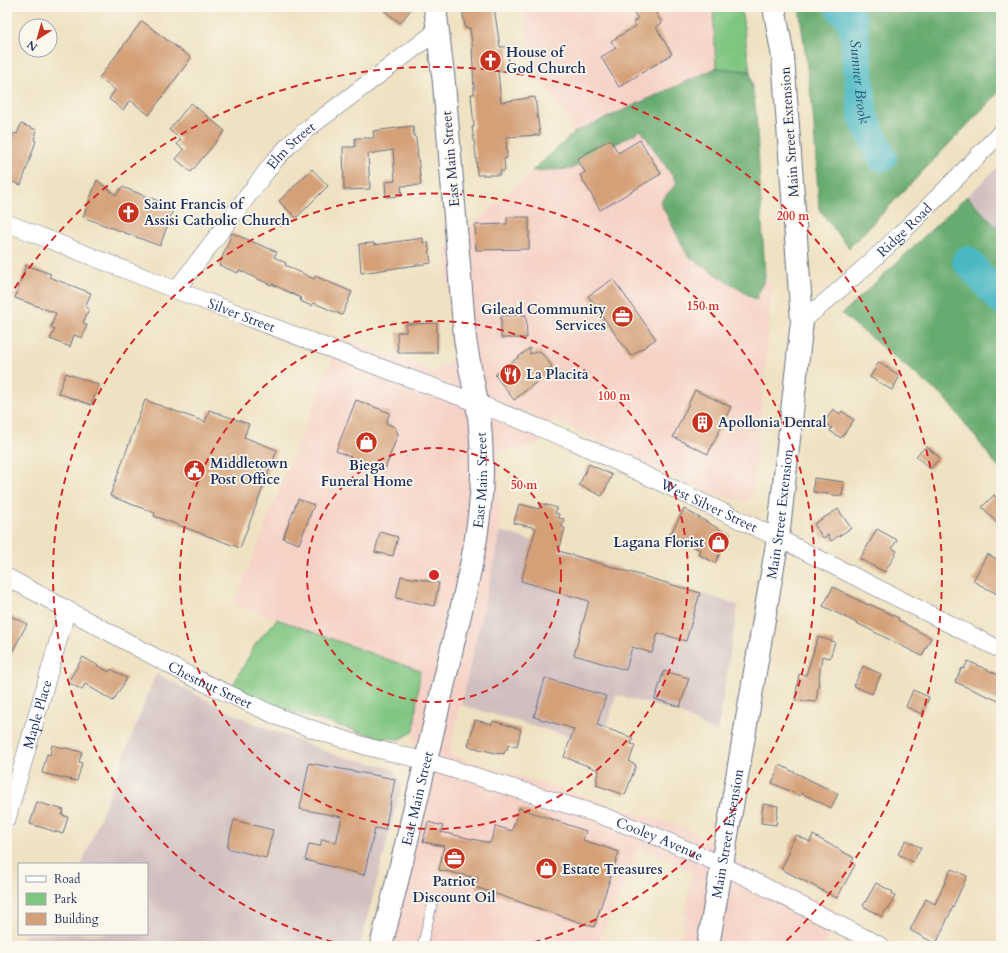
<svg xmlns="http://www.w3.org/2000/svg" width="1008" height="953" viewBox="0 0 1008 953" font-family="Cardo,serif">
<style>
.built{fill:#f6d1c6}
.industrial{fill:#d1bfbf}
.green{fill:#80c681;stroke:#4e7a70}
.forest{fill:#68ab6f;stroke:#426d66}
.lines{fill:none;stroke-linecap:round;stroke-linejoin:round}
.river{stroke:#4ab8c3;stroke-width:30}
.building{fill:#d4a078}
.lane-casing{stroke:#656e81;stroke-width:10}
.street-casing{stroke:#656e81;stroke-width:18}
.primary-casing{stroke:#656e81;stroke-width:24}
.lane{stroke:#fff;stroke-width:9}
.street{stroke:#fff;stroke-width:17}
.primary{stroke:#fff;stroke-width:22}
.ring{fill:none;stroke:#d62828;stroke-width:2;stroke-dasharray:7 5}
.labels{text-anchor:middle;stroke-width:3.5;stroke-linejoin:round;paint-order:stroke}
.poi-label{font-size:14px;font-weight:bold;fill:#1b2f5e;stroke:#fbf7ec;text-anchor:start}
.street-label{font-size:14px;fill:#1b2f5e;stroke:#fbf7ec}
.water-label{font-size:15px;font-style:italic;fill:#29587c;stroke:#fbf7ec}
.centre{fill:#d62828;stroke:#fbf7ec;stroke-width:2}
.ring-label{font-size:12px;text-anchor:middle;font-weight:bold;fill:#d62828;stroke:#fbf7ec;stroke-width:3.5;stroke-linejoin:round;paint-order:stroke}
</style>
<rect width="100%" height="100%" fill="#fbf7ec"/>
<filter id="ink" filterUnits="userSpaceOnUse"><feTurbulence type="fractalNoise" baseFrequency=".025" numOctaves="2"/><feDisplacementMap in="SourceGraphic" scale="8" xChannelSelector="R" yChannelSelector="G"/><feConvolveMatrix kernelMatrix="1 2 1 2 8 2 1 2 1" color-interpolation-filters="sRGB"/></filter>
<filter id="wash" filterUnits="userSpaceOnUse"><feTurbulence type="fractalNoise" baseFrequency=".012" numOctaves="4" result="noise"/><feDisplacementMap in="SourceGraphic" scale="16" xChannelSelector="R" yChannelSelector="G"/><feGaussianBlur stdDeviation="0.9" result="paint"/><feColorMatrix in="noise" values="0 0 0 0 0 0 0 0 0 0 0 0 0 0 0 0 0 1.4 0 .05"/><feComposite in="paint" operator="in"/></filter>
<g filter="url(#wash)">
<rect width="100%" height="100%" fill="#efe2c2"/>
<!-- built -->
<path class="built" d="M522,7H713L716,68L575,132L547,87L539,82L534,64Z
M641,130L756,300L765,277L771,287L767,348L753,489L747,501L711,494L551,418L539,444L498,452L501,536L449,754L690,830L744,865L838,912L824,946H680L692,872L640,847L597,946H396L420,671L234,604L341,336L433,373L454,360L445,250L532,171L571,169Z"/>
<!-- industrial -->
<path class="industrial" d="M1001,164V232L967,196Z
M501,531L738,605L717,733L675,711L616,695L602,746L461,705Z
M156,674L248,721L332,754L392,768L402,784L360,946H16L26,934H147V864H82Z"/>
<!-- green -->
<path class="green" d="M713,7H741L750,71L716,68Z
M277,619L420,671L414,731L401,739L381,738L295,713L239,693L232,687L255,645Z"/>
<!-- forest -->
<path class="forest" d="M799,7H1001V90L849,248L819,209L813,112Z
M716,68L750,71L756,112L765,277L756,300L688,256L660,202L677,183L641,130L571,169L532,171L575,132Z
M967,196L1001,232V471L947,400L842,314Z"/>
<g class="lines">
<!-- river -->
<g class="river">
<path id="s1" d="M840,7V8L853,22L863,117L882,157"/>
<path d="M967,261L1001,300"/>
</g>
</g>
<g id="blocks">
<!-- building -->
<path class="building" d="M380,7H413L400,23Z
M462,7H494L500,47H508L509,71H498L501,102L535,97L540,135L506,137L507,158L504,159L505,171H500V175H477L476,155L472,127H474L471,94H474V90L472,44L470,28H465Z
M631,7H652L662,23L656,27L672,54L619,87L601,57L616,48L611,41L636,26L633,22L638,19Z
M142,21L191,58L149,115L130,100L123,110L109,99L115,90L99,78Z
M191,103L225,131L191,172L176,159L184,150L177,144L181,139L169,130Z
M21,124L37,130L34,140L36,141L21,185L7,180V153L14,133L17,134Z
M413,126L414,136L416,138L421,185L401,186L402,196L386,197L385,182L395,181L393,150L368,154L370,189L344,190L343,147H355V138H374L373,131Z
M610,139L618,153L640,140L661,174L600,210L580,175L585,172L577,159Z
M312,169L328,186L296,218L279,201Z
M97,180L116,195L122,187L174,207L160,246L83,217Z
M507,217H529V249L476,250L475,225L507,224Z
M232,233L277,252L274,257L286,263L285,265L314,279L315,276L352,292L342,315L314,303L312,306L300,301L301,298L272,284L271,285L239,270L238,273L219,265Z
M423,238V243L428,242L431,263L361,273L359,244L374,243V245Z
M26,265L51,274L49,277L91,293L85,307L89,309L83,323L87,325L82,338L74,335L70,347L50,339L55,329L51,327L56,313L15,298Z
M613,279L656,339L631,356L588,296Z
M526,315L527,338H501V316Z
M437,323V353H398L397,332H406V324Z
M530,348V354L540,351L552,366L549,372L514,400L495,375Z
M879,362L900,376L892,390L870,377Z
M66,373L99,385L91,405L58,393Z
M695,390L731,407L708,454L673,437Z
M145,400L205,422L209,410L249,424L244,437L277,450L240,548L154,516L155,513L110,496Z
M356,400L390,413L386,423L395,427L398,434L385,469L370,463L367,470L348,463L351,457L336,451Z
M833,409L840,414L842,411L854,420L841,438L830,431L832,428L824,423Z
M926,446L940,458L930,469L916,456Z
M589,464L612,475L602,496L579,485Z
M814,478L844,482L842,496L813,492Z
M994,495L1001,503V527L982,507Z
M298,499L314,505L299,544L283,538Z
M540,503L557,508L555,513L559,514L558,518L564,519L562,527L565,528L559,551L700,593L686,641L658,633L652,653L632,647L626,670L574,655L589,601L521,581L536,528L514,523L519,504L539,509Z
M684,509L730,535L715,563L698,554L700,550L670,535Z
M838,509L851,528L831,541L828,535L823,538L814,524Z
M877,529L897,540L892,548L897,551L885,572L860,559Z
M380,532L398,537L393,556L375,552Z
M987,554L1001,561V596L973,581Z
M401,576L439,583L434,606L396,598Z
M833,587L868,605L869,604L899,618L898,620L931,638L922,656L823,606Z
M7,614L27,624L7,662Z
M818,637L835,642L830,658L822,656L816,702L795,700L799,674L806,675Z
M83,657L109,672L111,669L127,678L113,701L85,684L82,690L68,682Z
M968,661L1001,676V702L955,682L962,668L964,669Z
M863,666L881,674L872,694L854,686Z
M664,671L689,678L680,707L655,699Z
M545,678L606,696L597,725L633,738L631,744L635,745L629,762L636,765L625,795L596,785L598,781L596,780L599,770L564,757L574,729L534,717Z
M913,690L929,697L922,714L906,707Z
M475,720L492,724L493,721L521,729L517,747L508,745L507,750H505L504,754L499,753V754L468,746Z
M52,745L82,752L79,762L82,763L77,781L42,773L47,754L50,755Z
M309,763L395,779L385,830L375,828L364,875L305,860L309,844L320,846L322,839L336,843L342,817L300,809Z
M780,765L838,794L831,808L801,793L800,796L772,783Z
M37,802L64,810L62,815L68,817L63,834L30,824Z
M763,804L778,806L776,825L761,823Z
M519,808L586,831L583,840L619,852L594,927L475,887L478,878L439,870L444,846L423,842L428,822L443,826L441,832L490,843L496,826L512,831Z
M234,820L273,830L266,858L227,848Z
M796,835L810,842L813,835L854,858L851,862L855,865L837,898L781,869L789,853V847Z
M906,840L921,848L913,862L898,854Z
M951,869L967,876L936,944L910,930L926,899L935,904Z
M876,883L893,892L892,894L895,896L889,909L887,908L882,917L863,906Z"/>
</g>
</g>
<g filter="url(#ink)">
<use href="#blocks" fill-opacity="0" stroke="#656e81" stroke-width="1"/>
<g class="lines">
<defs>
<path id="lane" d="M422,946L433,902"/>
<g id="street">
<path id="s2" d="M7,223L176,290L360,360L477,403L573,441L778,538L1001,650"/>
<path id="s3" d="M176,290L275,160L290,144L306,130L437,31"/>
<path id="s4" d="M802,321C873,264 938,198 1001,132"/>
<path id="s5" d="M7,577L190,676L281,718L324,733L368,747L426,761L600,815L658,837L722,865L881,946"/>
<path id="s6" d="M7,819L67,610"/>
</g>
<g id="primary">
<path id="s7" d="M381,946C405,852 427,756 449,661C463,600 481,537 482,474C482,451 481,426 477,403C473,381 468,360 465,338L444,83L435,7"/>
<path id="s8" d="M708,946L778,538L802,321L783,57L774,7"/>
</g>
</defs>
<!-- lane casing -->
<use href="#lane" class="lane-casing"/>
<!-- street casing -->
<use href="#street" class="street-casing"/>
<!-- primary casing -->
<use href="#primary" class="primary-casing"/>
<!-- lane -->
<use href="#lane" class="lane"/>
<!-- street -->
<use href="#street" class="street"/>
<!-- primary -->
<use href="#primary" class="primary"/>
</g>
</g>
<!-- distance rings -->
<g class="ring">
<circle cx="434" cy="575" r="127"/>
<circle cx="434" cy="575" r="254"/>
<path d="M345 945A381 381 0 1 1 523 945"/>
<path d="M8 298A508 508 0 1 1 784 943"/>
</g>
<!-- icons -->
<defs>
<symbol id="church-disc" viewBox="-11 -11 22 22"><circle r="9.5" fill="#c8321e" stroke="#fbf7ec"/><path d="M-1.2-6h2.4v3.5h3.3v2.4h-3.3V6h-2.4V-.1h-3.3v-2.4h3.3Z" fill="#fff"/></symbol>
<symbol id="office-disc" viewBox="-11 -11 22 22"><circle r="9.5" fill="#c8321e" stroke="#fbf7ec"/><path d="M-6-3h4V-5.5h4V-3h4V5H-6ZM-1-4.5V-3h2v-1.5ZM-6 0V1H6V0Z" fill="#fff"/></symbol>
<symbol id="restaurant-disc" viewBox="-11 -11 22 22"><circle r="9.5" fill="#c8321e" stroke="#fbf7ec"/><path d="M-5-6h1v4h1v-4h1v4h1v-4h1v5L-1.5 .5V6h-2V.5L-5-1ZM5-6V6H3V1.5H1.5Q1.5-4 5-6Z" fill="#fff"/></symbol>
<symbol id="building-disc" viewBox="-11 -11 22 22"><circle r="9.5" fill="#c8321e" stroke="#fbf7ec"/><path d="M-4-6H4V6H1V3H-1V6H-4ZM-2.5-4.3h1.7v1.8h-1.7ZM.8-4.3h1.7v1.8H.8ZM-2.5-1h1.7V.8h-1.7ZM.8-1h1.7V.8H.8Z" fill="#fff"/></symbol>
<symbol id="shop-disc" viewBox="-11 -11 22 22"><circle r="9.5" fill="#c8321e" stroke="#fbf7ec"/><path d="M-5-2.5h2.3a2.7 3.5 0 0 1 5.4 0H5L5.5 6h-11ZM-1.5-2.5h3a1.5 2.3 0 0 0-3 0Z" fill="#fff"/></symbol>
<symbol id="civic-disc" viewBox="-11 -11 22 22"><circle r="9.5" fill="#c8321e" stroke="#fbf7ec"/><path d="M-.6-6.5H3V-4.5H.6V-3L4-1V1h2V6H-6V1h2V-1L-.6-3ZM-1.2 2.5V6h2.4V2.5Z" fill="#fff"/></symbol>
</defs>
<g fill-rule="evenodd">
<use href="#church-disc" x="478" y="48" width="25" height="25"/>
<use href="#church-disc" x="116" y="200" width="25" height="25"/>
<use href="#office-disc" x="610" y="304" width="25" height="25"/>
<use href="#restaurant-disc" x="498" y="362" width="25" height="25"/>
<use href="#building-disc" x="690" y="410" width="25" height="25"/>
<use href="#shop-disc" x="354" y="430" width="25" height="25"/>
<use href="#civic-disc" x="182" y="458" width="25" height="25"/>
<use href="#shop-disc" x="706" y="530" width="25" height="25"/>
<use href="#office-disc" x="442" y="846" width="25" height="25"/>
<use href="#shop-disc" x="534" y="856" width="25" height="25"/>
</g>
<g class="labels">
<!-- poi labels -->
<g class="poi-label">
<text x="506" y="57">House of<tspan x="506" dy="16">God Church</tspan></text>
<text x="144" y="209">Saint Francis of<tspan x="144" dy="16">Assisi Catholic Church</tspan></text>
<text x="606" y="314" text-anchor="end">Gilead Community<tspan x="606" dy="16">Services</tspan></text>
<text x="526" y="379">La Placita</text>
<text x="718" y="427">Apollonia Dental</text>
<text x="210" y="468">Middletown<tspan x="210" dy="16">Post Office</tspan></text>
<text x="367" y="470" text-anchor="middle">Biega<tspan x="367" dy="16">Funeral Home</tspan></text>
<text x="704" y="547" text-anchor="end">Lagana Florist</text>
<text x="562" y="874">Estate Treasures</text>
<text x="454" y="886" text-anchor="middle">Patriot<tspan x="454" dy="16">Discount Oil</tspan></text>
</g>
<!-- street labels -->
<g class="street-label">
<text transform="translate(789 132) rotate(-94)" y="5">Main Street Extension</text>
<text dy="5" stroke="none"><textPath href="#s3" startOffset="185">Elm Street</textPath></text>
<text transform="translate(450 159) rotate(-95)" y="5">East Main Street</text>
<text dy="5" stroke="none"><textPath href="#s4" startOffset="137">Ridge Road</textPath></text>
<text dy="5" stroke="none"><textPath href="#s2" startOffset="252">Silver Street</textPath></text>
<text dy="5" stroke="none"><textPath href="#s7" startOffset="477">East Main Street</textPath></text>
<text dy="5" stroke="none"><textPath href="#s2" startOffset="757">West Silver Street</textPath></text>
<text dy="5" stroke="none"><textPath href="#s8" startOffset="438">Main Street Extension</textPath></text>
<text dy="5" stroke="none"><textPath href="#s5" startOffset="230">Chestnut Street</textPath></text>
<text dy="5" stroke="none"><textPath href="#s6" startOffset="109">Maple Place</textPath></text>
<text dy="5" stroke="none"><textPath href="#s7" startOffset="152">East Main Street</textPath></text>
<text dy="5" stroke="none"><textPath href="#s8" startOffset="114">Main Street Extension</textPath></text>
<text dy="5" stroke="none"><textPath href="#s5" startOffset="706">Cooley Avenue</textPath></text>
</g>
<!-- water labels -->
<g class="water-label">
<text dy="5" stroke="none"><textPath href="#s1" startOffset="80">Sumner Brook</textPath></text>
</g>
</g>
<circle cx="434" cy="575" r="6" class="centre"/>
<g class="ring-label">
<text x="793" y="220">200 m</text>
<text x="703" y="310">150 m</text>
<text x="614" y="400">100 m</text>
<text x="524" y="489">50 m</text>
</g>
<!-- margin -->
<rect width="1008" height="953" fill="none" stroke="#fbf7ec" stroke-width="24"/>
<!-- legend -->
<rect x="18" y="863" width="130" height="72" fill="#fbf7ec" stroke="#a1a7b3"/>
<rect x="26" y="876" width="20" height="6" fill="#ffffff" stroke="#a1a7b3"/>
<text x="54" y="883" font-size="12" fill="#1b2f5e">Road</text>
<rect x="26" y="893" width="20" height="12" fill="#80c681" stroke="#a1a7b3"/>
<text x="54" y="903" font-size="12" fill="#1b2f5e">Park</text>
<rect x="26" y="913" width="20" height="12" fill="#d4a078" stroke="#a1a7b3"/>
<text x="54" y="923" font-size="12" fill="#1b2f5e">Building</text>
<!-- north arrow -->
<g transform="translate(38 38) rotate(217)"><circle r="19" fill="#fbf7ec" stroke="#a1a7b3"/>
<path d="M0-3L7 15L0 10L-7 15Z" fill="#c8321e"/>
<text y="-6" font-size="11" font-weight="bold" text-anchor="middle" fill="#1b2f5e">N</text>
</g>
</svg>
